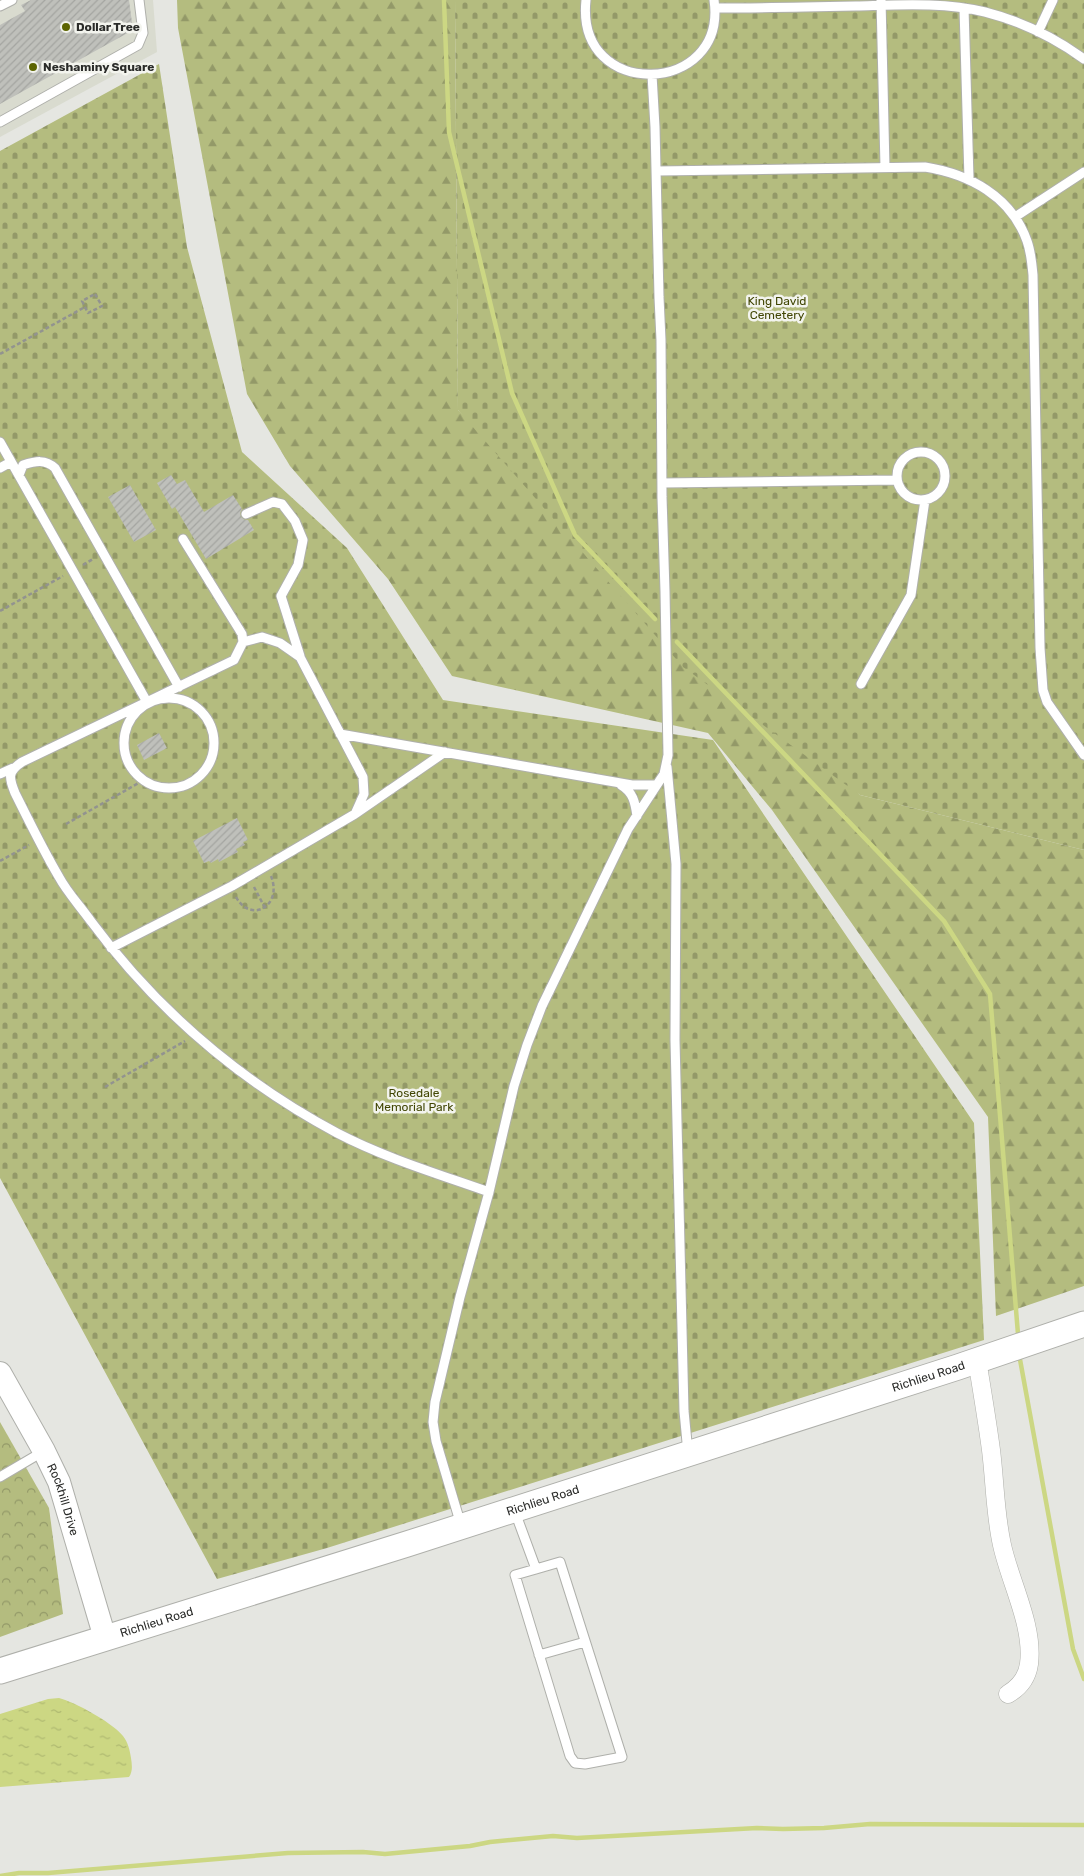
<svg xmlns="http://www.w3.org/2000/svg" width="1084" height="1876" viewBox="0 0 1084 1876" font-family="Rubik,sans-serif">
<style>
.built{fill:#d9dbcf}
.forest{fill:url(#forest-firs)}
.cemetery{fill:url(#cemetery-stones)}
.park{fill:url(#park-crowns)}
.water{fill:url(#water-ripples)}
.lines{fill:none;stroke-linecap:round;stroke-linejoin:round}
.stream{stroke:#ccd783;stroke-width:4.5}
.building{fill:url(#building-hatch)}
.service-casing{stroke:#afb0ab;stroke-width:11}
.minor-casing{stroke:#afb0ab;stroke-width:19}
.tertiary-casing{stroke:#afb0ab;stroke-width:24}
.secondary-casing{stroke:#afb0ab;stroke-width:27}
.path{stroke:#92938f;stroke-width:2.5;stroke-dasharray:4 2.5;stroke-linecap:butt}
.service{stroke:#fff;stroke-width:9}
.minor{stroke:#fff;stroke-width:18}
.tertiary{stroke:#fff;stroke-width:22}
.secondary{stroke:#fff;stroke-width:25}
.poi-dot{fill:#5c6401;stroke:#f3f4ee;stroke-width:2}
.labels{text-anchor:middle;stroke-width:5;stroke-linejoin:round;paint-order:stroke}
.poi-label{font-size:12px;font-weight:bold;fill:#2a2b29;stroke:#f3f4ee;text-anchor:start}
.park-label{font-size:12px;fill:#414604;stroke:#f3f4ee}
.street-label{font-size:12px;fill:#2a2b29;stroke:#f3f4ee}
</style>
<defs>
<pattern id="forest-firs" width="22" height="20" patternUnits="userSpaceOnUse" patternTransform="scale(1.25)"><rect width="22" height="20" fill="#b4bc7f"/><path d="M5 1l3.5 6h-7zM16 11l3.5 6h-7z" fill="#939968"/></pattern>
<pattern id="cemetery-stones" width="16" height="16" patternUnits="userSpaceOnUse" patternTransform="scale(1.25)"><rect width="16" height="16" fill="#b4bc7f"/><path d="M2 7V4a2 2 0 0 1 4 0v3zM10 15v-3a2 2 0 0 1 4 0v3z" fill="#939968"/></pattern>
<pattern id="park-crowns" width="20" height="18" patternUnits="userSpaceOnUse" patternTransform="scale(1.25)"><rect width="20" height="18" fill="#b4bc7f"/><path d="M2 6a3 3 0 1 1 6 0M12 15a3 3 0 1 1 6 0" fill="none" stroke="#939968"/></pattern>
<pattern id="water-ripples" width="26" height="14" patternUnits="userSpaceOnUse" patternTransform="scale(1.25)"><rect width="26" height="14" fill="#ccd783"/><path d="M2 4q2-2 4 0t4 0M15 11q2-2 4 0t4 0" fill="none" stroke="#afb971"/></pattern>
<pattern id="building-hatch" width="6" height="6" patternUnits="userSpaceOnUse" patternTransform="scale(1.25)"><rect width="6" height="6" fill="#bfc0bb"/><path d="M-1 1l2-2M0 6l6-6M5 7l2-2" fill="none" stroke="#a4a5a1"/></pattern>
</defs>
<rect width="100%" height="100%" fill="#e5e6e1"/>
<!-- built -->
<path class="built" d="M0,0H153L157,52L0,137Z"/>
<!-- forest -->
<path class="forest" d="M177,0H455L458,410L860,795L1084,850V1286L996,1316L988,1117L772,810L708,733L452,676L388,579L290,466L247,394L178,28Z"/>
<!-- cemetery -->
<path class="cemetery" d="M455,0H1084V850L860,795L683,667L458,410Z
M159,64L187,247L242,452L347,548L443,700L713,740L974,1123L984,1340L327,1548L217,1579L0,1178V151Z"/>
<!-- park -->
<path class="park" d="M0,1422L49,1508L63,1614L0,1637Z"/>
<!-- water -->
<path class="water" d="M59,1698C75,1702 113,1723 123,1736C128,1742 130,1751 131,1758C132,1765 133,1771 129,1777L0,1787V1714L48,1699Z"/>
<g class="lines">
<!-- stream -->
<path class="stream" d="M444,0L449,132L512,393L575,535L655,619
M677,642L944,921L990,994L1018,1334
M1019,1354L1073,1649L1084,1679
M0,1876L19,1873H48L288,1853L363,1852L385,1854L470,1846L490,1842L553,1836L577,1838L757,1828L783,1829L824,1828L870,1824L1084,1825"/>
</g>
<!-- building -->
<path class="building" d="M31,0H129L133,30L0,104V25L25,11L21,5Z
M171,475L177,484L185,480L204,512L233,495L242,509L240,513L241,517L245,520H248L254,530L206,559L175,507L172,509L157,483Z
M130,485L156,530L134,542L108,497Z
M159,733L167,748L144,760L137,745Z
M237,818L248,840L243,842L245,845L236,849L238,852L219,862L218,859L211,863L209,861L204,863L193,841Z"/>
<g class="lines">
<defs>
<path id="service" d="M586,0C575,102 728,96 714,0
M881,0L885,167
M0,6L12,0
M715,8C762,8 809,7 856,6C899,5 943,2 985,12C1020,21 1055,38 1084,59
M964,8L969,179
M1038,32L1053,0
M0,122L138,45L143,33L139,0
M657,171L925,167C969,174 1011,196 1027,241C1031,252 1032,264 1033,275L1040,648L1043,690L1047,702L1084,755
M1015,217L1084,172
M0,442L147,702
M897 476a24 24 0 1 1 48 0a24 24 0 1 1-48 0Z
M0,468L11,462
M19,475L23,465C36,461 45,459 55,468L179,687
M662,483L897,480
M246,514L273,502L282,504L295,521L303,540L298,565L281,596L300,656
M183,539L242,634L243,642L234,660L22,762C7,772 9,778 15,793C29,821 43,850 59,877C67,892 80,906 90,920C156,1009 240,1081 337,1133C385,1158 438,1174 489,1192
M861,684L911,595L925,500
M124 743a45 45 0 1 1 90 0a45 45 0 1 1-90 0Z
M340,734L632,785H656
M667,767L676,864L675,1040L684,1411L688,1453
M0,774L13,768
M621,785C633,792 635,802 637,816
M355,814L445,752
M111,948L232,886L355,814L364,794L363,777L300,657L280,643L262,637L243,642
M0,1477L44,1451
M515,1512L536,1569L515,1575L570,1756L575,1763L585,1764L622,1757L560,1562L536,1569
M461,1525L436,1441L433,1422L435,1402L460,1297L489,1192L514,1086L527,1045L542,1006L628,829L664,774L668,755L665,591L662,497L661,340L659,297L655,127L652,75
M539,1655L585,1642"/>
<path id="minor" d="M977,1360C982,1390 987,1420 991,1450C995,1482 995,1514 1002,1545C1010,1582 1034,1626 1029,1664C1027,1678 1020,1687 1008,1694"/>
<g id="tertiary">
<path id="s1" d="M0,1373L44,1451L59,1482L105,1638"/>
</g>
<g id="secondary">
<path id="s2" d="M0,1671L407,1544L958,1367L1084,1324"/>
</g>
</defs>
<!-- service casing -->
<use href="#service" class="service-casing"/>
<!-- minor casing -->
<use href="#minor" class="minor-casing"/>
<!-- tertiary casing -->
<use href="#tertiary" class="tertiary-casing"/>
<!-- secondary casing -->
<use href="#secondary" class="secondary-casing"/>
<!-- path -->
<path class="path" d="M95,294L102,306L88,313L82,301Z
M0,354L85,307
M83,565L93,559
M0,611L63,576
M66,824L144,780
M0,861L29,845
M254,887L264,906
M236,897C251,924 283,906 271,876
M105,1087L185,1041"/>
<!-- service -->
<use href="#service" class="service"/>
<!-- minor -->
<use href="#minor" class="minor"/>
<!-- tertiary -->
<use href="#tertiary" class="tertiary"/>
<!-- secondary -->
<use href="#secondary" class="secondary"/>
</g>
<!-- markers -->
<g class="poi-dot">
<circle cx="66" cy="27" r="5"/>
<circle cx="33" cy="67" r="5"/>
</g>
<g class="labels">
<!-- poi labels -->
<g class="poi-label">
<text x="76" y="31">Dollar Tree</text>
<text x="43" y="71">Neshaminy Square</text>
</g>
<!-- park labels -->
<g class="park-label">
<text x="777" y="305">King David<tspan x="777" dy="14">Cemetery</tspan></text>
<text x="414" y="1097">Rosedale<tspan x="414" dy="14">Memorial Park</tspan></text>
</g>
<!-- street labels -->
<g class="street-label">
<text dy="4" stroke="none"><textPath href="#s2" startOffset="974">Richlieu Road</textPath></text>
<text dy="4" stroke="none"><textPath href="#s2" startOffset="569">Richlieu Road</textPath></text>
<text dy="4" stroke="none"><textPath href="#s1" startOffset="142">Rockhill Drive</textPath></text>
<text dy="4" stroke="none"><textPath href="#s2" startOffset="164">Richlieu Road</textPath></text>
</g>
</g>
</svg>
